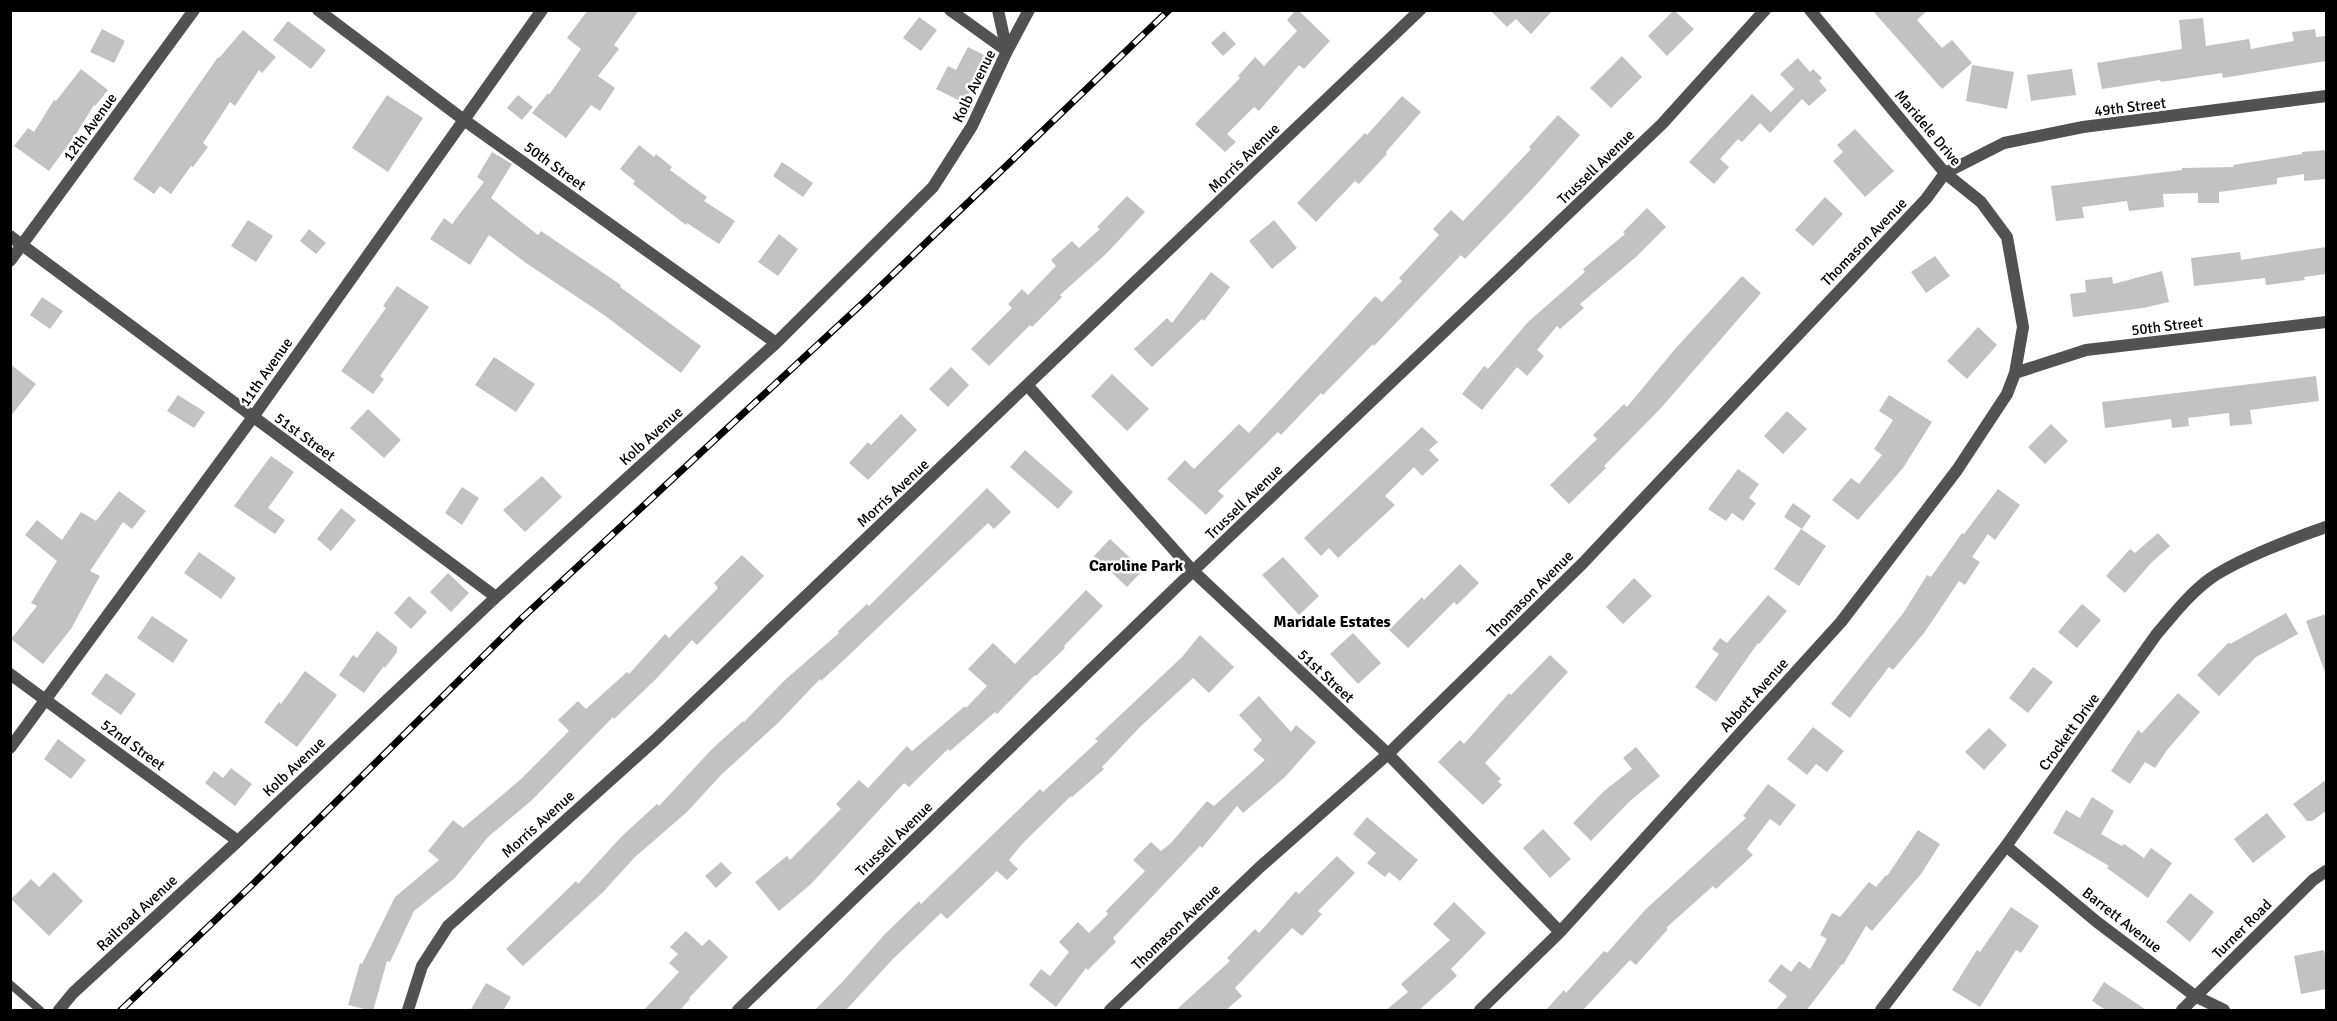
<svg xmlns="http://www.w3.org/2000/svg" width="2337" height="1021" viewBox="0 0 2337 1021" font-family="Signika,sans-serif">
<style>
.building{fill:#c2c2c2}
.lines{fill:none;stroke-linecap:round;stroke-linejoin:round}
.service{stroke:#525252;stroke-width:8}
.minor{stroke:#525252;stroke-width:12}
.rail-casing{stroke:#000;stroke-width:7}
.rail{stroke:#fff;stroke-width:4.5;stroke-dasharray:14;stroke-linecap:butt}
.labels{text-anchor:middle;stroke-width:5;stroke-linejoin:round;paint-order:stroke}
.street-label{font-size:15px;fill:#000;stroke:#fff}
.neighbourhood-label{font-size:16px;font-weight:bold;fill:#000;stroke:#fff}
</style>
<rect width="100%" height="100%" fill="#fff"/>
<!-- building -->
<path class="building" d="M588,10H639L614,45L619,49L598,76L615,88L600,111L591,105L566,138L532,113L548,93L549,95L581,49L567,38Z
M1296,10H1298L1330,41L1304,69L1299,65L1259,111L1254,107L1227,134L1236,142L1225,152L1195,124L1240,78L1238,76L1255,57L1264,66L1297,31L1287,20Z
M1490,10H1553L1531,34L1516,19L1507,27Z
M1674,10L1694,29L1667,56L1648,36Z
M1872,10H1928L1917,20L1942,48L1952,40L1972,63L1942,89Z
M919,17L937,30L921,51L903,38Z
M2203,18L2206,46L2249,39L2251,49L2294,41L2292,32L2315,29L2316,37L2326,36V61L2223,78L2222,73L2161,82L2160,80L2102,89L2097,63L2182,49L2179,20Z
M288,21L326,50L311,69L273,40Z
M102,29L125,41L114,63L90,52Z
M243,30L276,57L262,73L259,70L235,106L230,102L203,143L208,147L193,167L191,166L171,194L160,186L154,194L133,179L218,57L219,58Z
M1224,31L1236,44L1223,56L1211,43Z
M968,47L988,57L964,103L936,89L948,66L956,70Z
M1622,56L1642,77L1611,108L1590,88Z
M1798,58L1810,72L1813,69L1822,78L1819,81L1827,90L1809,106L1802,99L1770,133L1760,123L1742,142L1738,139L1720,159L1729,167L1714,184L1689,162L1752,94L1771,112L1794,89L1780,74Z
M1972,65L2014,72L2007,109L1966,101Z
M81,69L108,90L95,106L94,105L76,134L49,171L14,146L28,128L34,132L54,100L56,101Z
M2072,69L2076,95L2031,101L2027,75Z
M387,95L423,118L388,172L352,148Z
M518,95L533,107L522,120L507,108Z
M1402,96L1421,112L1386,152L1387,154L1359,184L1355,181L1316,222L1297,203L1365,133L1367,135Z
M1558,115L1580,135L1535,186L1465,259L1461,255L1374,346L1373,344L1323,395L1321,393L1281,435L1278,432L1218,491L1224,496L1206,515L1167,479L1185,460L1194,469L1239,424L1249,433L1375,296L1382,302L1402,281L1399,278L1439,235L1433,229L1451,210L1463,221L1531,149L1529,147Z
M1855,129L1894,171L1865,197L1833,161L1843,152L1837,145Z
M639,145L654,157L656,154L672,167L670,170L707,197L704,201L735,221L719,244L687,223L686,225L665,209L633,184L635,181L620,169Z
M2326,150V179L2304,181V174L2277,178V184L2219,192V203H2198V193L2163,194L2164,207L2129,211L2127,201L2082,207L2084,218L2056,221L2051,186L2182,170V168L2234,167L2233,165L2302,154V152Z
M492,152L512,164L491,198L538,235L541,231L621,285L620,287L701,346L681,373L604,315L526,263L489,235L470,265L430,239L444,218L452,224L484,182L477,177Z
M782,162L813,183L803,197L773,176Z
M1127,196L1145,212L1107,253L1060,295L1062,297L1032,327L1030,325L989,366L971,349L1012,308L1008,304L1022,289L1028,295L1056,266L1051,260L1072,241L1079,248L1100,229L1097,227Z
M1825,197L1843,214L1813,246L1795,230Z
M1647,208L1666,227L1636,257L1580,304L1584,308L1560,329L1557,326L1537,350L1544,356L1527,376L1517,367L1482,410L1462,394L1484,366L1488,369L1528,322L1585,272L1583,269L1625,234L1623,232Z
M248,220L273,236L256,262L231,246Z
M1274,220L1297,248L1272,269L1249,241Z
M309,229L326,243L316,254L300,241Z
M779,234L798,249L778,276L758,262Z
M2326,247V274L2304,277L2305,280L2266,285L2265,278L2194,286L2191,258L2240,252L2241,260Z
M1935,256L1950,276L1926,293L1911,272Z
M2162,271L2169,302L2143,308L2073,317L2070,294L2086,292L2085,280L2112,277L2113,284Z
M1211,272L1230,287L1204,321L1202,319L1152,367L1134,349L1167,318L1172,323Z
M1742,276L1761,293L1661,408L1604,466L1606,468L1569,504L1550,485L1597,439L1593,435L1624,404L1627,407L1675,349Z
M397,286L429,307L380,376L384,379L373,394L341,371L386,308L383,306Z
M42,297L63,311L50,329L30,315Z
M1978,327L1997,345L1967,379L1947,361Z
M494,357L535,384L516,412L475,385Z
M10,364L36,384L10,417Z
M951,367L969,385L948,407L929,389Z
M1112,374L1149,409L1127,431L1091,396Z
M2316,376L2319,401L2250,410L2252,424L2230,426L2229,413L2188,418L2189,426L2172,428L2171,419L2105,428L2102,402Z
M178,395L205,412L194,428L167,411Z
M1889,395L1932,422L1903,468L1858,520L1832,500L1851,478L1859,484L1882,455L1874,449L1893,420L1879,411Z
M368,409L401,440L384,458L350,428Z
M1787,411L1807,429L1783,454L1764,436Z
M901,414L917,430L868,480L849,463L868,442L871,445Z
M2051,424L2068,441L2045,464L2028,447Z
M1422,427L1438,442L1429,450L1439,460L1422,476L1414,467L1385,496L1395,505L1338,558L1329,548L1321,556L1304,538Z
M1025,450L1073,492L1058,509L1010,467Z
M271,456L294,472L268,508L285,520L275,534L234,506Z
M1738,469L1759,484L1749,498L1756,503L1743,521L1732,513L1726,521L1708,509Z
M542,476L562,497L525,532L503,510Z
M462,487L479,498L462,525L445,513Z
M987,488L1011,512L994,529L988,523L846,658L821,681L820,679L779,722L721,775L687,812L635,857L603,892L523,966L506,949L576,881L578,884L622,836L657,804L659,806L712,749L743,721L744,722L786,679L839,633L838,631L867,604L869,606Z
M1998,489L2020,505L1995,540L1988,534L1972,557L1980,562L1965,585L1959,581L1924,633L1893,670L1889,667L1850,718L1831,704L1904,612L1927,575L1931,577L1962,533L1964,534Z
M119,491L146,511L132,529L123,522L90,571L100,576L84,605L71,629L43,664L11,639L37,606L31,603L57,561L25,535L37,520L62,540L81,512L96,521Z
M1793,503L1811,516L1802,529L1784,517Z
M341,508L356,520L331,551L317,539Z
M1801,529L1826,546L1799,586L1774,569Z
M2158,533L2170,546L2151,563L2125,593L2106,576L2130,549L2135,553Z
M1110,539L1143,570L1127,587L1094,556Z
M199,552L236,578L221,599L184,573Z
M742,555L764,576L697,645L692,640L655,680L614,719L613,717L532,800L488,837L455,878L414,911L390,962L387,961L373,1011L348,1005L360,963L362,964L395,897L439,860L428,851L453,820L463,828L520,780L569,731L558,720L578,701L586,709L627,672L629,674L665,634L669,638L718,588L714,583Z
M1283,557L1319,596L1299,615L1262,575Z
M1460,564L1479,583L1457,605L1454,602L1408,648L1389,630L1422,597L1424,600Z
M448,573L469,593L451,612L430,592Z
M1634,578L1652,596L1623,624L1606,607Z
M1086,590L1103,606L1064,646L1065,648L1036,676L1035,675L997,714L995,712L950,751L948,749L909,787L904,783L811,884L779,911L755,882L787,856L790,860L841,809L836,804L859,780L868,788L907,746L912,751L965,706L966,708L987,686L968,669L993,643L1015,664Z
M1768,595L1787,611L1759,644L1758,643L1716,702L1695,687L1719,654L1712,649L1720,638L1727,643Z
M409,596L427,612L411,629L394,613Z
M2082,604L2101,620L2077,648L2058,632Z
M2286,613L2298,634L2256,657L2219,696L2197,675L2229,642L2230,644Z
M2326,614V671L2325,672L2306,621Z
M152,616L188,640L173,663L137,638Z
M377,631L397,647V652L385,668L384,666L364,693L339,675L353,655L357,658Z
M1353,633L1381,663L1358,684L1330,654Z
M1200,635L1234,667L1209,693L1193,678L1140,727L1102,767L1104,769L1072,797L1071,796L1022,844L1009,860L1018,869L1007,880L997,871L947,919L941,913L893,959L845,1011H814L844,980L885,934L919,901L921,904L1040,789L1043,792L1098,741L1095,739L1182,657Z
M1550,655L1568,672L1485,763L1501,779L1498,781L1502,785L1483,805L1438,762L1460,740L1464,744L1509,693L1511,695Z
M2033,667L2053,682L2028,713L2009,698Z
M305,671L337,695L297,747L264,722L279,702L281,704Z
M106,673L136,694L121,715L91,694Z
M2178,693L2200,712L2167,750L2155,768L2145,762L2130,784L2111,771L2138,730L2142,733Z
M1259,696L1291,732L1296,725L1316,742L1285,777L1243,813L1237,806L1202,848L1200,846L1113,938L1116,942L1088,970L1086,968L1056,1007L1029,985L1041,969L1050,976L1069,952L1059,942L1078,922L1089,933L1108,914L1106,911L1145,871L1133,860L1151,842L1161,851L1171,843L1207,801L1214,806L1265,760L1253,750L1262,740L1239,715Z
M1813,727L1844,751L1827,772L1816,764L1807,775L1787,759Z
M1989,728L2007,745L1984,770L1965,752Z
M58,739L86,760L71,779L44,759Z
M1636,747L1660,776L1629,802L1591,841L1573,823L1604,791L1632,769L1623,758Z
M231,768L252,784L235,806L205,783L214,771L223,778Z
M2326,780V811L2312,821H2307L2293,804Z
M1768,784L1796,805L1780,826L1770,819L1747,849L1753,855L1716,889L1713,886L1666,928L1668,929L1636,965L1630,960L1582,1011H1545L1564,990L1566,993L1604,951L1607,953L1646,909L1746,818L1743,816Z
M2092,797L2114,811L2101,834L2122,846L2124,844L2144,858L2151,848L2172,863L2148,898L2107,868L2109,866L2053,833L2066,810L2080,818Z
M2267,813L2286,837L2253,863L2234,839Z
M1367,817L1418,860L1400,881L1389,872L1385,877L1367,863L1376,853L1353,834Z
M1543,829L1571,859L1550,878L1523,848Z
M1918,830L1940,844L1921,874L1872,931L1866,926L1843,965L1842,964L1806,1011H1775L1787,996L1768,981L1781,964L1791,972L1799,961L1810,969L1827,939L1820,935L1832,913L1840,917L1869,882L1876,887L1886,875L1887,876Z
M1337,856L1355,873L1318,911L1322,914L1302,936L1292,928L1235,988L1242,996L1225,1011H1175L1230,961L1227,958L1255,929L1259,933L1296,891L1299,894Z
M721,862L732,873L716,888L705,876Z
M54,872L83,901L49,936L11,899L31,879L39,887Z
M2190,893L2214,912L2190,942L2166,922Z
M1454,902L1486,933L1451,969L1457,976L1418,1011H1385L1408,992L1401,984L1450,940L1433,924Z
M2011,907L2039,926L2021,953L2016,950L1980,1007L1952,990L1977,950L1980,952Z
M686,931L702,946L709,939L728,957L689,998L690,999L679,1011H643L679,972L669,963L678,954L670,947Z
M2324,950L2326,964V989L2301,994L2294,956Z
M2104,982L2148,1011H2107L2092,1001Z
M486,983L511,997L503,1011H470Z"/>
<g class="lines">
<!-- service -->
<path class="service" d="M10,984L40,1010"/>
<!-- minor -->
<path class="minor" d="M318,10L464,120L776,343
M950,10L1007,51
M998,10L1007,51
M10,236L496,597
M10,261L194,10
M2015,373L2086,350L2326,322
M1028,386L1193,571L1388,754L1560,932
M10,674L238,841
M10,748L253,417L542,10
M2006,846L2097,922L2195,996L2224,1010
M59,1010L73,993L238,841L496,597L776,343L933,187L972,126L1007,51L1029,10
M408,1010L422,966L448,926L655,740L1420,10
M738,1010L1193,571L1662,124L1765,10
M1110,1010L1260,867L1388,754L1583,563L1926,199L1945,173L2004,143L2083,127L2326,96
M1480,1010L1560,932L1841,622L1957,470L2007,394L2015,373L2023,327L2007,237L1981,202L1945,173L1810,10
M1881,1010L2006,846L2156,635C2173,615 2190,593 2211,578C2239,559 2294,538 2326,527
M2182,1010L2313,880L2326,871"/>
<defs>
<path id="rail" d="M121,1010L253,884L522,618L865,301L1169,10"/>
</defs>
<!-- rail casing -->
<use href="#rail" class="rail-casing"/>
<!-- rail -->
<use href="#rail" class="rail"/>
</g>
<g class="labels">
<!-- street labels -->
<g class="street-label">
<text transform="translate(974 86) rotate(-64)" y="5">Kolb Avenue</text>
<text transform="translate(2130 107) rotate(-7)" y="5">49th Street</text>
<text transform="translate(90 127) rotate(-54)" y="5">12th Avenue</text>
<text transform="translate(1928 128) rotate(50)" y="5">Maridele Drive</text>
<text transform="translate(1244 158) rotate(-44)" y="5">Morris Avenue</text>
<text transform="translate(555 166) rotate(36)" y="5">50th Street</text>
<text transform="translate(1596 167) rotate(-44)" y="5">Trussell Avenue</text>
<text transform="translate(1864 242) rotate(-46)" y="5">Thomason Avenue</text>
<text transform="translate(2167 326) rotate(-7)" y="5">50th Street</text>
<text transform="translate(266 372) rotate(-55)" y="5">11th Avenue</text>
<text transform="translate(651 436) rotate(-42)" y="5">Kolb Avenue</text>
<text transform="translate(305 437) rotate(36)" y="5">51st Street</text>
<text transform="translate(893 493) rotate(-43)" y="5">Morris Avenue</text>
<text transform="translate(1244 502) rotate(-44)" y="5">Trussell Avenue</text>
<text transform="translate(1530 594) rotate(-45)" y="5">Thomason Avenue</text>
<text transform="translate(1326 676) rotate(43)" y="5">51st Street</text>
<text transform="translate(1754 695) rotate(-48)" y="5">Abbott Avenue</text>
<text transform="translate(2069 732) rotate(-54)" y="5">Crockett Drive</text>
<text transform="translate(133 745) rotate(36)" y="5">52nd Street</text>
<text transform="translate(294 767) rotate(-43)" y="5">Kolb Avenue</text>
<text transform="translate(538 824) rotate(-42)" y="5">Morris Avenue</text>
<text transform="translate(894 839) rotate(-44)" y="5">Trussell Avenue</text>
<text transform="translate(137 913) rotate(-43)" y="5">Railroad Avenue</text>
<text transform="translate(2122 920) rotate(38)" y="5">Barrett Avenue</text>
<text transform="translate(1176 927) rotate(-44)" y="5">Thomason Avenue</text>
<text transform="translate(2242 929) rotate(-45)" y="5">Turner Road</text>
</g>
<!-- neighbourhood labels -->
<g class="neighbourhood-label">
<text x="1136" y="571">Caroline Park</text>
<text x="1332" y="627">Maridale Estates</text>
</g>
</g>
<!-- border -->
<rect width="2337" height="1021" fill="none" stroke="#000000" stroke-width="24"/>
</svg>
